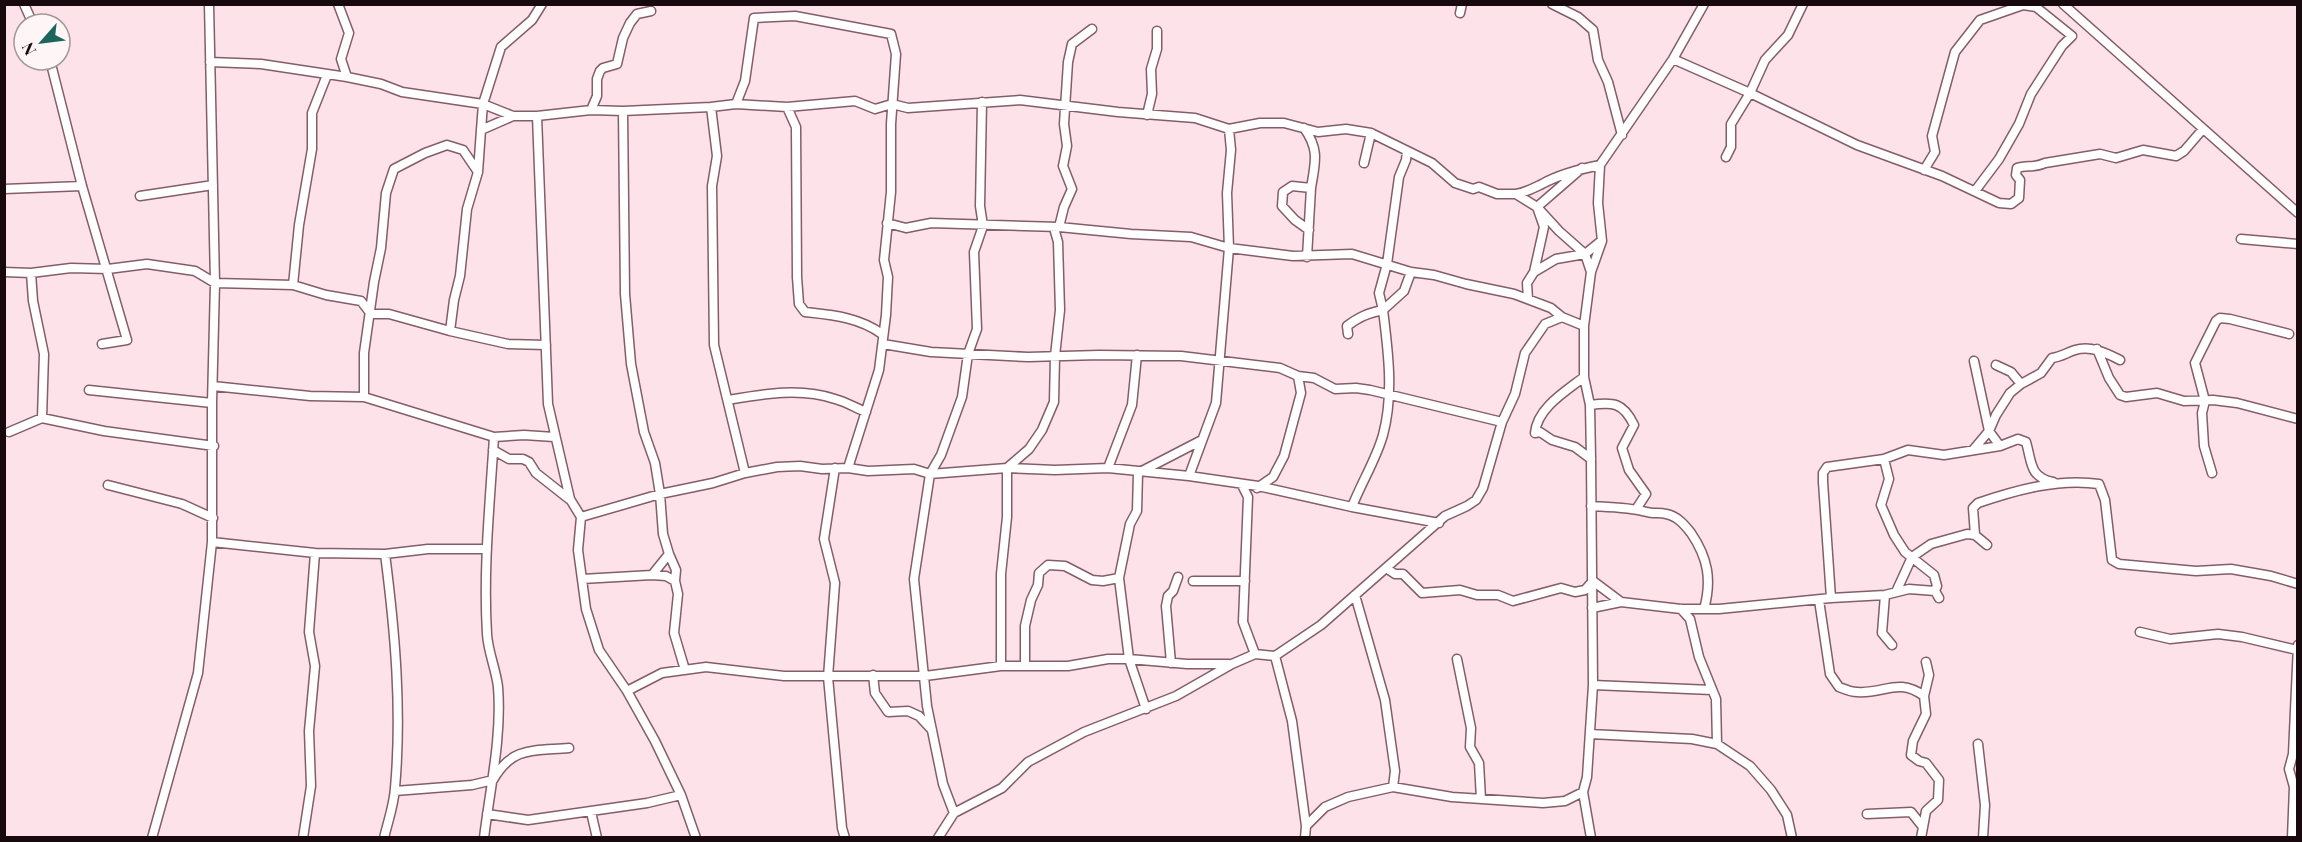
<svg xmlns="http://www.w3.org/2000/svg" width="2302" height="842" viewBox="0 0 2302 842" font-family="'Playfair Display',serif">
<style>
.lines{fill:none;stroke-linecap:round;stroke-linejoin:round}
.minor-casing{stroke:#845d68;stroke-width:11}
.minor{stroke:#fff;stroke-width:8}
</style>
<rect width="100%" height="100%" fill="#fee2e9"/>
<g class="lines">
<defs>
<path id="minor" d="M24,4L33,24
M338,4L349,33L341,59L347,77
M1552,4L1578,17L1593,30L1598,60L1608,82L1622,135
M2063,4L2298,213
M1460,13L1462,4
M1673,59L1750,93L1857,145L1942,176L1999,203L2011,204L2019,198L2020,180L2016,175L2017,168C2027,165 2035,168 2045,163L2100,154L2116,158L2143,150L2176,156L2184,151L2203,129
M50,60L82,186L127,340L102,344
M210,62L261,64L347,77L381,84L402,92L483,104L513,116H537L591,110L597,96V79L600,71L603,68L617,64L623,38L630,23L637,14L651,11
M736,104L745,81L754,18L795,16L891,34L896,54L891,124V192L884,260L888,277L886,315L879,370L848,468
M711,107L717,156L712,186L714,345L745,473
M787,107L796,127L797,277L799,304L805,312C832,315 859,317 882,334
M591,110L623,111L711,107L736,104L787,107L855,101L875,109L892,104L908,108L1020,100L1118,112L1195,118L1229,129L1260,123H1284L1318,132L1346,129L1371,133L1432,163L1455,183L1473,189L1479,187L1497,194H1516L1537,207L1559,231L1585,254L1591,272
M1147,115L1152,94L1151,69L1157,49V31
M537,116L548,404L570,499L581,517L578,550L586,609L599,650L627,691L655,741L681,795L696,838
M1304,128C1320,150 1315,163 1311,188
M1229,129L1231,150L1227,193L1229,248L1216,403L1189,476L1258,486L1352,507L1439,523
M481,130L483,104L501,47L532,20L542,4
M1726,157L1731,147V124L1750,93L1765,60L1788,35L1803,4
M1364,163L1371,133
M1924,170L1935,152L1932,136L1955,52L1980,20L2023,5L2036,7V4
M4,189L82,186
M1975,191L1999,159L2019,124L2031,94L2062,46L2072,36L2036,7
M1516,194C1527,192 1532,189 1542,184C1560,174 1580,169 1600,165
M140,196L213,185
M887,223L906,228L931,223L1059,227L1131,234L1191,237L1229,248L1293,256L1352,254L1411,272L1434,275L1466,284L1514,294L1551,308L1562,317L1584,326
M1059,227L1064,207L1072,189L1063,166L1067,146L1064,124L1068,62L1072,44L1092,29
M2241,239L2298,244
M1307,257L1311,188L1292,186L1283,192L1282,206L1295,220L1309,230
M4,272L31,273L71,268L108,269L147,264L195,271L215,283L293,285L326,295L361,301L371,314
M1534,272L1556,259L1585,254L1601,241
M31,273L33,301L44,354L42,418
M293,285L299,225L312,149V113L327,75
M1528,299L1527,283L1534,272L1544,227L1537,207L1582,168
M371,314H389L450,331L454,300L460,276L467,209L478,172L481,130L513,116
M450,331L508,344L546,345
M1348,334L1347,326C1359,317 1368,313 1383,310L1379,293L1387,264L1399,177L1406,160L1407,151
M883,344L931,352L1028,357L1099,355L1181,356L1280,368L1298,376L1314,378L1335,389L1356,388L1370,390L1502,422
M2097,349L2109,378L2120,395L2126,397L2157,393L2184,401L2213,400L2237,403L2298,419
M1974,361L1989,431L2000,446
M1996,365L2011,372L2021,384L2041,373L2052,358C2061,357 2066,353 2075,350C2091,345 2106,353 2120,360
M1584,377C1566,391 1537,408 1535,433L1540,432L1552,440L1575,447L1591,459
M213,386L310,396L364,397L494,437C490,502 483,569 487,634C488,652 496,669 498,687C502,737 490,788 484,838
M89,390L212,403
M364,397V353L374,282L381,248L386,193L394,169L425,153L447,145L463,150L478,172
M728,400C763,394 800,387 835,399C846,402 856,408 866,412
M1590,405C1613,402 1623,402 1634,425L1622,448L1629,470L1646,494L1637,508
M9,432L42,418L104,431L214,446
M494,437L524,435L554,437
M493,450L509,459H523L529,462L536,473L569,499
M1973,450L1989,431L1996,415L2010,393L2021,384
M1884,459L1889,479L1881,505L1894,535L1905,552L1934,575L1937,586L1935,591
M835,468L824,539L835,583L828,677L842,828L845,838
M1108,468L1132,405L1137,355
M1142,471L1200,441
M1138,473L1137,511L1130,524L1119,578L1129,659L1187,664H1229
M2212,473L2204,446L2202,413L2205,401L2195,363L2216,321L2220,318L2230,319L2289,334
M108,485L182,504L213,518
M1242,485L1248,497L1243,622L1255,654
M1257,488L1273,477L1284,456L1301,393L1298,376
M1591,506C1611,507 1629,507 1647,512C1653,514 1660,512 1666,514C1677,516 1684,524 1691,533C1708,558 1712,580 1704,609
M1352,507C1361,483 1376,460 1383,435C1394,395 1388,350 1383,310L1404,291L1411,272
M581,517L660,494L713,483L745,473L777,467L800,466L822,469L848,468L868,471L914,469L930,474L1007,468L1055,470L1108,468L1189,476
M1975,535L1973,508L1978,503C2016,490 2059,478 2099,484L2105,500L2112,560L2119,564L2196,571L2231,569L2271,576L2298,584
M212,542L315,553L385,554L428,549H487
M669,554L676,570L675,581L678,594L674,633L685,670
M1386,568L1395,574H1403L1422,593L1460,590L1477,595H1498L1513,601L1561,588L1575,592L1585,590L1593,581L1621,602
M652,575L666,576L675,581
M582,579L652,575L669,554L663,534L660,494L655,463L644,432L631,364L625,294L623,111
M1193,581H1245
M1896,592L1912,557L1931,544L1967,534L1975,535L1987,545
M1355,595L1385,700L1395,771L1393,787
M1885,595L1882,633L1892,645
M1831,598L1823,482V473L1827,467L1884,459L1908,450L1944,455L2000,446L2018,439L2026,442C2032,462 2029,477 2053,482
M1819,600L1830,674L1839,687C1844,689 1851,692 1857,692C1885,694 1898,677 1924,696L1926,714L1913,741L1911,755L1919,761L1926,763L1939,780L1938,800L1926,811L1921,838
M1592,608L1621,602L1681,609H1719L1831,598L1885,595L1909,589L1935,591L1939,598
M1681,609L1690,619L1699,657L1716,699L1717,744
M2140,632L2170,639L2218,634L2242,637L2297,650
M1275,656L1292,721L1306,826
M1457,659L1471,728L1470,747L1479,763L1481,799
M1171,663L1166,606L1168,596L1173,591L1178,577
M1001,666V574L1007,517V468L1029,449L1042,430L1054,402L1055,356L1060,310L1058,242L1054,228
M1025,666V626L1031,600L1038,585L1039,573L1048,565L1065,566L1092,580L1103,581L1119,578
M873,675L875,693L888,712L908,711L919,716L932,730
M1593,685L1712,690
M627,691L662,673L706,667L784,676H925L1001,666H1068L1108,659H1129L1146,709
M1924,696L1929,675L1926,662
M1590,734L1692,739L1717,744L1750,766L1771,790L1787,815L1792,838
M1978,744L1985,805L1983,838
M395,791L472,785L493,780C512,746 534,751 569,748
M591,812L597,838
M954,813L943,784L927,706L914,579L930,474L941,455L962,397L968,354L977,329L974,252L983,226L980,206L982,102
M487,814L528,820L647,803L681,795
M1867,814L1911,812L1923,827
M152,838L198,673L212,542V403L215,283L209,4
M303,838L311,786L309,731L315,666L309,632L315,553
M384,838C388,821 394,805 395,788C402,710 395,631 385,554
M938,838L954,813L1002,788L1028,762L1084,732L1176,696L1232,664L1255,654L1275,656L1321,625L1445,516L1467,506L1476,500L1483,488L1502,422L1515,394L1525,353L1545,324L1562,317
M1305,838L1306,826L1325,807L1348,797L1393,787L1452,797L1543,803L1565,801L1583,792
M1591,838L1583,792L1587,777L1593,685L1591,459L1590,405L1584,377V326L1591,272L1602,241L1598,203L1600,165L1673,59L1704,4
M2292,838L2294,787L2289,769L2293,754L2298,645"/>
</defs>
<!-- minor casing -->
<use href="#minor" class="minor-casing"/>
<!-- minor -->
<use href="#minor" class="minor"/>
</g>
<!-- border -->
<rect width="2302" height="842" fill="none" stroke="#17090d" stroke-width="12"/>
<!-- north arrow -->
<g transform="translate(42 42) rotate(242)"><circle r="28" fill="#fef5f7" stroke="#a29799" stroke-width="1.5"/>
<path d="M0-4.5L10 22L0 15L-10 22Z" fill="#1d655a"/>
<text y="-9" font-size="16" font-weight="bold" text-anchor="middle" fill="#17090d">N</text>
</g>
</svg>
